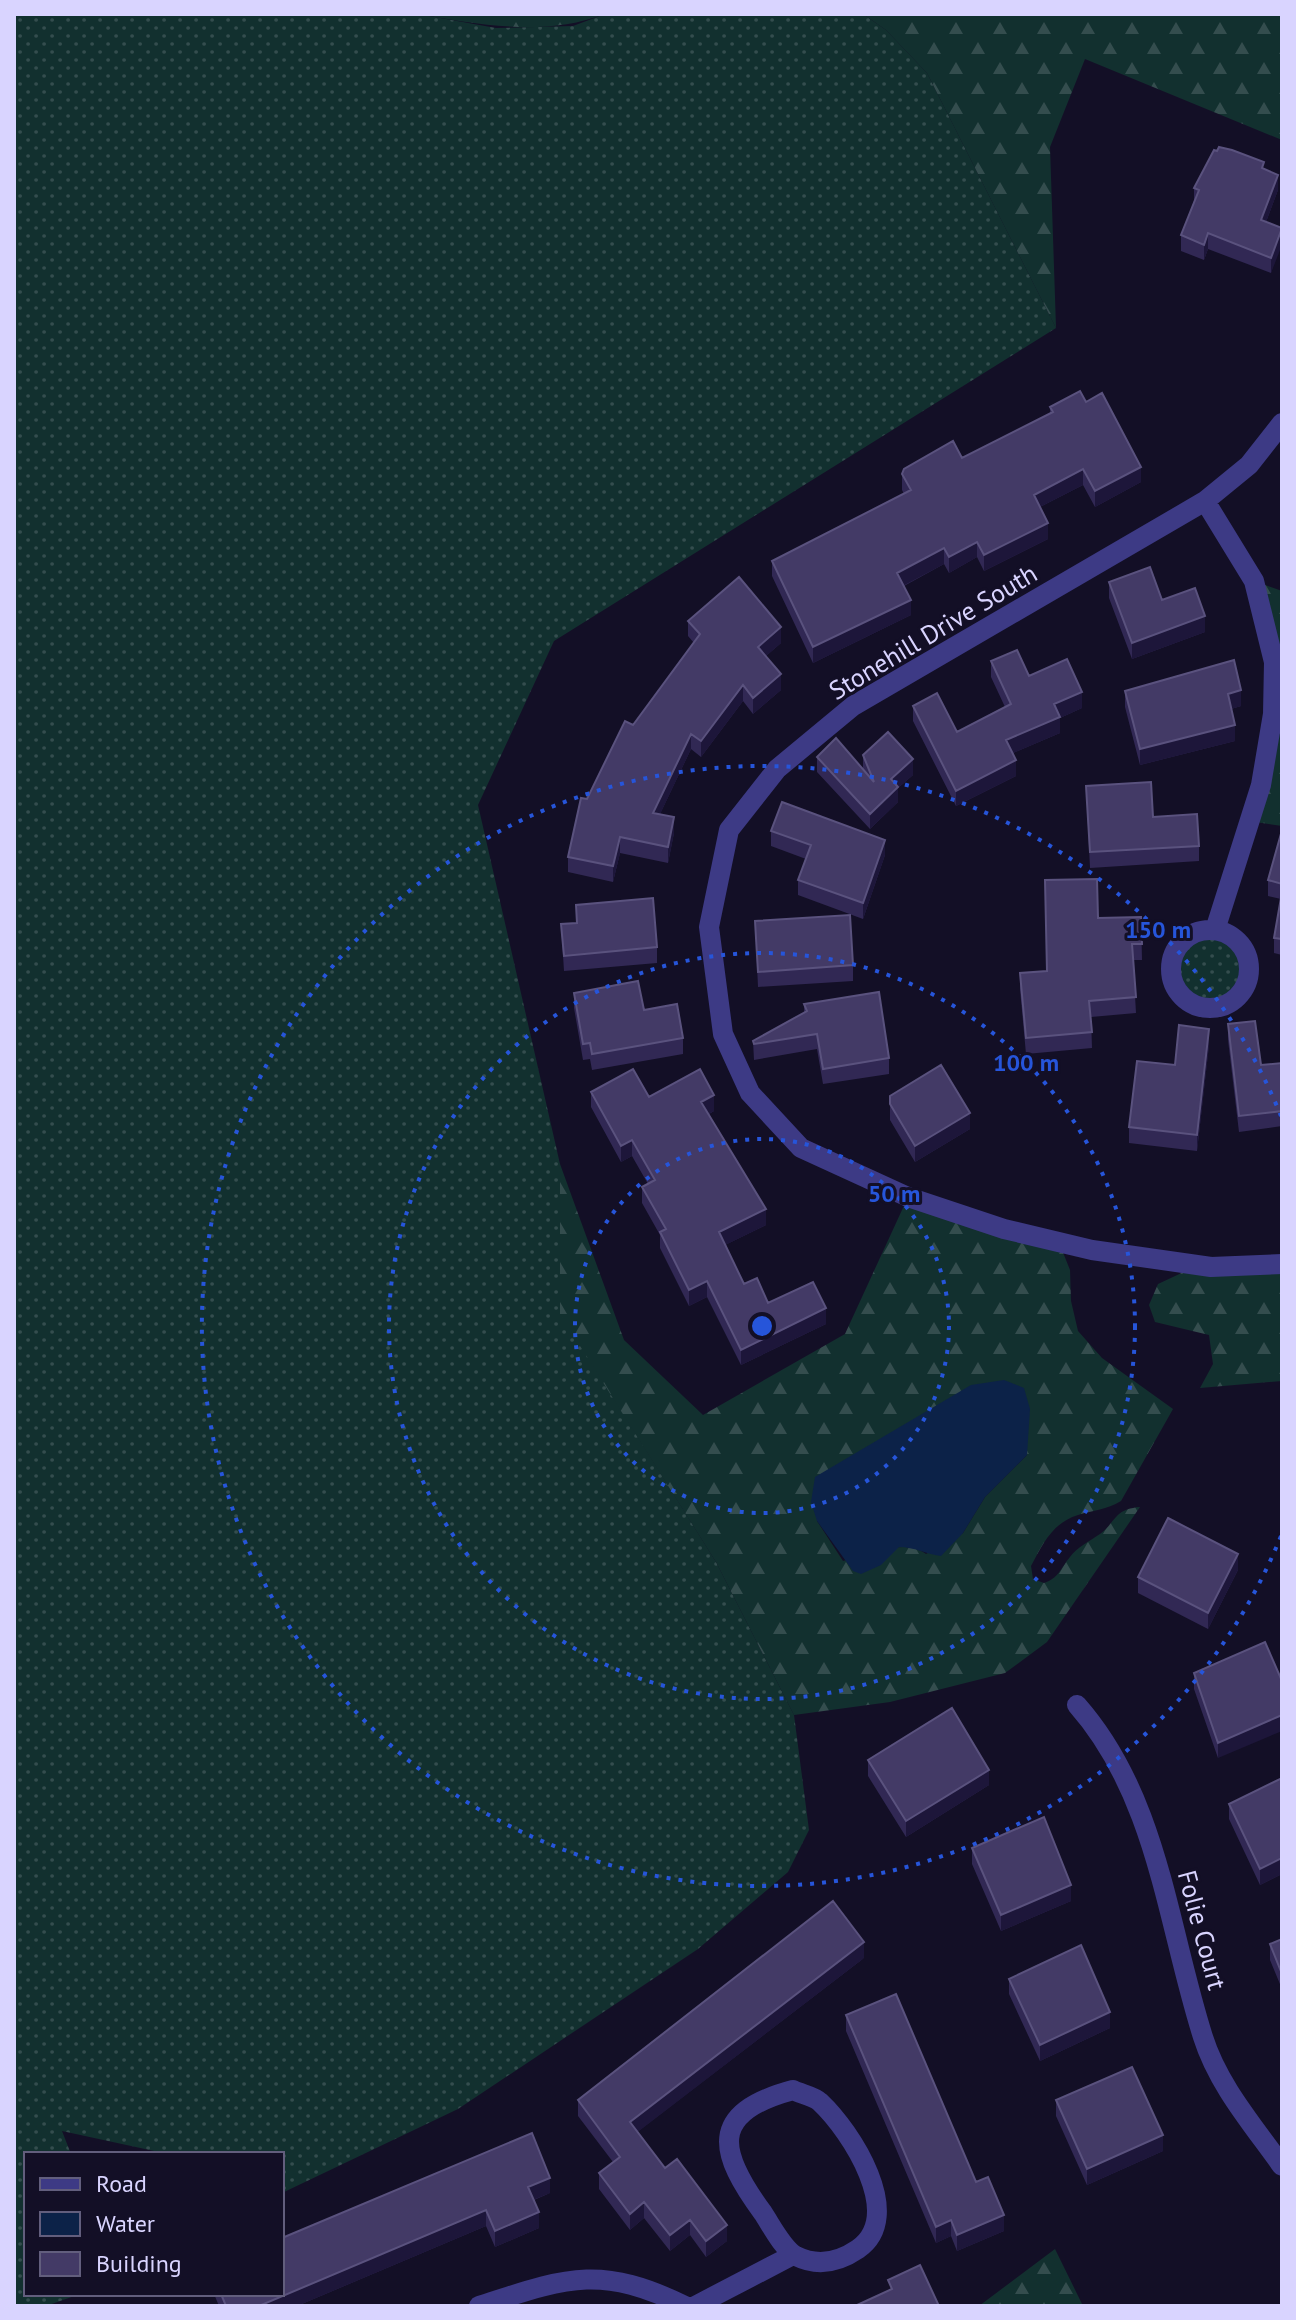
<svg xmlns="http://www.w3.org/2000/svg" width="1296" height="2320" viewBox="0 0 1296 2320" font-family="'PT Sans',sans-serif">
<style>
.grass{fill:url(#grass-dots)}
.forest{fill:url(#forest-firs);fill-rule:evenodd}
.water{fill:#0c2248}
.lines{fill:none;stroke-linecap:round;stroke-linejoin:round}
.minor{stroke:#3d3a85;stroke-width:20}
.wall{fill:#312854}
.shaded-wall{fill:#1d163a}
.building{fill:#433a66;stroke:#5a527e;stroke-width:2}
.ring{fill:none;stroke:#2655da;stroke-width:4;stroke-dasharray:4 8}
.labels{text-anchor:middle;stroke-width:6;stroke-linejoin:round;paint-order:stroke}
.street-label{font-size:26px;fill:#d9d4ff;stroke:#130f26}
.centre{fill:#2655da;stroke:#130f26;stroke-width:4}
.ring-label{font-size:24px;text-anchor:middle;font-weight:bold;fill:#2655da;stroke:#130f26;stroke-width:6;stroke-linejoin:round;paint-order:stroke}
</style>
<defs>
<pattern id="grass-dots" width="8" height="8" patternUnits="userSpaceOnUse" patternTransform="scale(2)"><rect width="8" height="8" fill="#12302f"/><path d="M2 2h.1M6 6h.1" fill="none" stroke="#344d4e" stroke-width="1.8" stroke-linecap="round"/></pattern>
<pattern id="forest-firs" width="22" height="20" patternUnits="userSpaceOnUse" patternTransform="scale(2)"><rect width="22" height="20" fill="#12302f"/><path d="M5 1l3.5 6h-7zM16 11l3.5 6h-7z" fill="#344d4e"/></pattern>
</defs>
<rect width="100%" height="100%" fill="#130f26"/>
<!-- grass -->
<path class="grass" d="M14,14H418L496,28L573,26L605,14H863L886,30L927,73L1056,328L554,641L478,805L560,1164L561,1314L716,1562L794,1715L809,1830L788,1872L698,1949L458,2109L282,2193V2154H168L62,2131L71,2154H26V2294H80L46,2306H14Z
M1171 969a39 39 0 1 1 78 0a39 39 0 1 1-78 0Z"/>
<!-- forest -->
<path class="forest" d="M418,14H605C544,37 482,25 418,14Z
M863,14H1282V140L1085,59L1050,147L1056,328L927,73L886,30Z
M1254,581L1282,591V826L1249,821L1273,714Z
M560,1164L624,1340L703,1415L845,1334L908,1197L1060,1245L1070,1270L1071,1301L1078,1331L1102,1358L1173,1409L1121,1501C1106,1510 1094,1510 1078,1515C1052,1523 1043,1544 1031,1566L1033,1579L1044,1583C1059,1578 1060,1569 1070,1557C1077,1547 1090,1541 1100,1534C1117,1521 1114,1509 1140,1507L1047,1642L1005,1673L890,1702L794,1715L716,1562L560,1314ZM1027,1455L985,1497L963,1533L926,1554C904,1537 867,1555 843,1561L817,1521Z
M1282,1264V1381L1200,1388L1213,1364L1209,1335L1155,1322L1149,1305L1158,1284L1188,1270Z
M1055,2249L1083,2306H979Z"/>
<!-- water -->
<path class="water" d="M1004,1380L1024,1388L1030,1409L1027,1455L985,1497L963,1533L941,1556C925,1554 915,1547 899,1547L881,1565L861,1574L853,1571L817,1521L811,1502L815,1477L971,1385Z"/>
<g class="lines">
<!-- minor -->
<path class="minor" d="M1282,423L1249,465L1205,501L853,706L777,769L729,830L709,927L723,1034L750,1093L801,1148L908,1197L1004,1229L1092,1250L1211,1267L1282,1264
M1205,501L1254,581L1274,662L1273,714L1261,785L1215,930
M1171 969a39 39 0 1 1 78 0a39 39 0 1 1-78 0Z
M1077,1705C1158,1797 1167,1924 1203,2037C1218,2085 1253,2125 1282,2166
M793,2090C801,2094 814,2096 820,2102C851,2131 906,2216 858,2249C839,2262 818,2267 796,2256C783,2249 771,2225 763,2213C719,2153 707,2113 793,2090Z
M479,2306C566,2278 599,2264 685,2306
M695,2306L793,2255"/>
</g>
<!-- wall -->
<path class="wall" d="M1264,169L1278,190L1266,222L1282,228L1271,273L1208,249L1204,260L1181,251V235L1194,201V188Z
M1086,402L1141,482L1095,507L1083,485L1040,507L1048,539L984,571L977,557L949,573L944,564L904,586L911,615L813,663L772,576V561L904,494L902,490V474L962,458L1050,413V407Z
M1109,582L1162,600L1205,632L1132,659L1109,598Z
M688,621L781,643L766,656L781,690L753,714L743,701L701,757L691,749L660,814L674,833L668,863L620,853L613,882L568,872V857L587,799L633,725L694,643L688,636Z
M991,661L1029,676L1082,708L1060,718V733L1013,753L1016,776L956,806L913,721V706L957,732L1005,707L991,677Z
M1125,691L1241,706L1231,709L1235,741L1140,765L1125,707Z
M863,755L913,775L898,788V802L870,829L817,772V757L863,770Z
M1086,786L1153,817L1199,846V861L1090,868Z
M1282,830V955L1274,953V938L1281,899L1268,896V880Z
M771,831L885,855L863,919L798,895V880L806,859L771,846Z
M576,905L657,947V963L564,971L561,924L576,923Z
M1141,917L1142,960H1133L1136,1013L1091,1017L1092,1048L1026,1054L1020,989V973L1046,971L1098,918Z
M755,921L853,965V981L758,987Z
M574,993L644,1010L683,1038V1054L592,1070L590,1059L583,1060L574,1008Z
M804,1004L889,1058V1074L823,1084L817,1049L754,1060L753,1041L804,1013Z
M1228,1024L1261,1065L1282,1063V1126L1239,1132L1228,1040Z
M1209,1045L1197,1151L1129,1143V1127L1175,1065Z
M591,1092L649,1097L714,1111L709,1114L766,1225L725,1245L744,1284L768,1303L826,1324L741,1365L707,1297L689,1306L660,1248V1235L642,1203V1187L648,1184L632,1156L621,1162L591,1107Z
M890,1096L970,1129L915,1162L890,1120Z
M1238,1570L1208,1629L1138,1593V1577Z
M1265,1642L1218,1758L1194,1689V1673Z
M868,1760L989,1785L906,1837L868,1776Z
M1282,1778V1874L1260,1885L1229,1819V1804Z
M972,1848L1071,1901L1001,1931L972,1864Z
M1282,1939V1989L1270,1960V1944Z
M864,1958L637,2132L665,2168L727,2241L706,2257L690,2235L670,2251L644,2218L630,2230L599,2189V2173L613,2162L578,2116V2100Z
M1009,1979L1110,2028L1040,2061L1009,1994Z
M846,2015L976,2182L1004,2231L957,2251L951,2236L936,2243L846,2031Z
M1056,2100L1163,2151L1087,2185L1056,2116Z
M550,2193L534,2200L539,2228L495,2247L486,2226L297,2306H219L214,2294H282V2238Z"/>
<!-- shaded-wall -->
<path class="shaded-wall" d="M1278,175V190L1261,235V220Z
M1282,229V245L1271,273V258Z
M1208,233V249L1204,260V245Z
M1141,467V482L1095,507V491Z
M1083,469V485L1034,510V495Z
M1048,523V539L984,571V555Z
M977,542V557L949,573V557Z
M944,548V564L897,589V573Z
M911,600V615L813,663V647Z
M1205,616V632L1132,659V643Z
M781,627V643L758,663V647Z
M781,674V690L753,714V698Z
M743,685V701L701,757V741Z
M1241,690V706L1228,710V694Z
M1082,692V708L1060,718V733L1006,756V740L1054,704Z
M1235,725V741L1140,765V749Z
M691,734V749L653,829V813Z
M913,759V775L898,788V802L870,829V814L891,779Z
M1016,760V776L956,806V791Z
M674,817V833L668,863V847Z
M620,837V853L613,882V866Z
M885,840V855L863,919V903Z
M1209,1029V1045L1197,1151V1135Z
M714,1095V1111L701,1118V1102Z
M970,1113V1129L915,1162V1146Z
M632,1140V1156L621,1162V1146Z
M766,1209V1225L719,1248V1232Z
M707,1281V1297L689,1306V1290Z
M826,1308V1324L741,1365V1350Z
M1238,1554V1570L1208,1629V1613Z
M1282,1715V1731L1218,1758V1743Z
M989,1770V1785L906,1837V1821Z
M1282,1858V1874L1260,1885V1869Z
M1071,1885V1901L1001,1931V1915Z
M864,1942V1958L630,2138V2122Z
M1110,2012V2028L1040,2061V2045Z
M1163,2135V2151L1087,2185V2169Z
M550,2178V2193L528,2202V2187Z
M644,2202V2218L630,2230V2214Z
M486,2210V2226L297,2306H259Z
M539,2212V2228L495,2247V2231Z
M1004,2215V2231L957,2251V2235Z
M690,2220V2235L670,2251V2235Z
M951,2220V2236L936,2243V2227Z
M727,2225V2241L706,2257V2241Z"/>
<!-- building -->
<path class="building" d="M1219,147L1232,150L1264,162L1262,168L1278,175L1261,220L1282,228L1271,258L1208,233L1204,245L1181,235L1199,190L1194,188L1214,150L1217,151Z
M1080,391L1086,402L1102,393L1141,467L1095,491L1083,469L1034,495L1048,523L984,555L977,542L949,557L944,548L897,573L911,600L813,647L772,561L911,490L902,474L904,469L953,441L962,458L1053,412L1050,407Z
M1150,567L1162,600L1195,588L1205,616L1132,643L1109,582Z
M739,577L781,627L758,647L781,674L753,698L743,685L701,741L691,734L653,813L674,817L668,847L620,837L613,866L568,857L581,798L587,799L625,721L633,725L700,634L688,621Z
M1017,650L1029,676L1067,659L1082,692L1054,704L1060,717L1006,740L1016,760L956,791L913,706L937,693L957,732L1011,704L991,661Z
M1234,660L1241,690L1228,694L1235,725L1140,749L1125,691Z
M888,732L913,759L891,779L898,787L870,814L817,757L836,738L874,782L863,755Z
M1151,782L1153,817L1197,814L1199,846L1090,852L1086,786Z
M782,802L885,840L863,903L798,880L811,845L771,831Z
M1282,830V884L1268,880Z
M1097,879L1098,918L1141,917L1142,944H1132L1136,997L1089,1001L1092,1032L1026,1038L1020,973L1047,971L1045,880Z
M1282,892V939L1274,938Z
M653,898L657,947L564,956L561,924L577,923L576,905Z
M850,915L853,965L758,972L755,921Z
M638,981L644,1010L677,1004L683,1038L592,1054L590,1043L583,1044L574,993Z
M879,992L889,1058L823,1069L817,1034L754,1044L753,1041L807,1011L804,1004Z
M1255,1021L1261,1065L1282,1063V1111L1239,1116L1228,1024Z
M1179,1025L1209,1029L1197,1135L1129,1127L1137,1061L1175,1065Z
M941,1065L970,1113L915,1146L890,1104V1096Z
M633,1069L649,1097L700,1069L714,1095L701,1102L766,1209L719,1232L744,1284L757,1278L768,1303L813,1282L826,1308L741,1350L707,1281L689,1290L660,1232L666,1229L642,1187L655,1180L632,1140L621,1146L591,1092Z
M1168,1518L1238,1554L1208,1613L1138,1577Z
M1265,1642L1282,1681V1715L1218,1743L1194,1673Z
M952,1708L989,1770L906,1821L868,1760Z
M1282,1778V1858L1260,1869L1229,1804Z
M1044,1817L1071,1885L1001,1915L972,1848Z
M833,1901L864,1942L630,2122L665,2168L677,2159L727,2225L706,2241L690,2220L670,2235L644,2202L630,2214L599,2173L620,2157L578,2100Z
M1282,1939V1974L1270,1944Z
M1081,1945L1110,2012L1040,2045L1009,1979Z
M896,1994L976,2182L988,2177L1004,2215L957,2235L951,2220L936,2227L846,2015Z
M1132,2067L1163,2135L1087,2169L1056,2100Z
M532,2133L550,2178L528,2187L539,2212L495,2231L486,2210L259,2306H226L221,2294H282V2238Z
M920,2265L939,2306H855L892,2289L888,2280Z"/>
<!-- distance rings -->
<g class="ring">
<circle cx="762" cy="1326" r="187"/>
<circle cx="762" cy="1326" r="373"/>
<path d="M1281 1536A560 560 0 1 1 1281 1116"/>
</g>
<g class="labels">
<!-- street labels -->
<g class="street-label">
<text transform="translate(933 632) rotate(-31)" y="9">Stonehill Drive South</text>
<text transform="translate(1202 1930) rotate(75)" y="9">Folie Court</text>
</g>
</g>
<circle cx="762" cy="1326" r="12" class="centre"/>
<g class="ring-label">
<text x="1158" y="938">150 m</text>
<text x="1026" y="1071">100 m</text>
<text x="894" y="1202">50 m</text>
</g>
<!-- border -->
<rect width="1296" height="2320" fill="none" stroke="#d9d4ff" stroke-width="32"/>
<!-- legend -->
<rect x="24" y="2152" width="260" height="144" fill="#130f26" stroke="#625e7d" stroke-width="2"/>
<rect x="40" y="2178" width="40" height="12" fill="#3d3a85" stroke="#625e7d" stroke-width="2"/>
<text x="96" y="2192" font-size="24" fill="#d9d4ff">Road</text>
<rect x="40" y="2212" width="40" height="24" fill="#0c2248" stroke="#625e7d" stroke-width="2"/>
<text x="96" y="2232" font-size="24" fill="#d9d4ff">Water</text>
<rect x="40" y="2252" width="40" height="24" fill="#433a66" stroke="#625e7d" stroke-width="2"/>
<text x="96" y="2272" font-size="24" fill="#d9d4ff">Building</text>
</svg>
